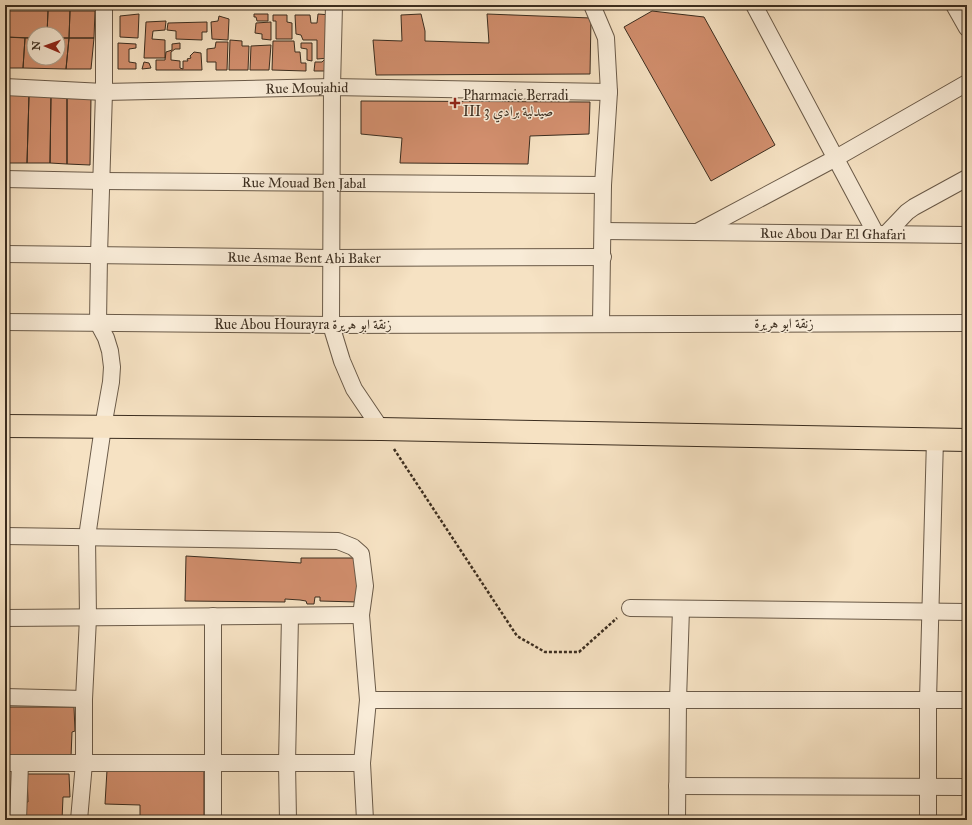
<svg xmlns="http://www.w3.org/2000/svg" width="972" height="825" viewBox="0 0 972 825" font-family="'IM FELL Great Primer',Amiri,serif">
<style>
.building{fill:#d18e6d;stroke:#3b2d1f}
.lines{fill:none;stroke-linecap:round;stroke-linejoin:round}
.street-casing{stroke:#6a5a48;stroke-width:18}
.primary-casing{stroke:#3b2d1f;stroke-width:24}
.path{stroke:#3b2d1f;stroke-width:2.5;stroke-dasharray:3 2;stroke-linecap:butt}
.street{stroke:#f9ecd8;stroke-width:16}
.primary{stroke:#f6e2c3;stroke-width:22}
.poi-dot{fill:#8f2418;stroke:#f9ecd8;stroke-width:1.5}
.labels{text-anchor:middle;stroke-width:3;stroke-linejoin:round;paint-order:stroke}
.street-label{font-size:14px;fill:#3b2d1f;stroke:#f9ecd8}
.poi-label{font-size:14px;fill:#3b2d1f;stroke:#f9ecd8;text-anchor:start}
</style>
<rect width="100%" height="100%" fill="#f6e2c3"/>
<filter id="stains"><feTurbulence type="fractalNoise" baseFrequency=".005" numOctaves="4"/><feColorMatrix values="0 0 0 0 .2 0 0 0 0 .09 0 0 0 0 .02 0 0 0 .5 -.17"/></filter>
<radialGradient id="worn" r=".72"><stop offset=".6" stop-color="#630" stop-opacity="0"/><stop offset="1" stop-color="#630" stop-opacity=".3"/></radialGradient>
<!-- building -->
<path class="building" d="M5,11H48L47,34H34V38L5,37Z
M48,11H70L69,38H58V34H47Z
M70,11H95L94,38H69Z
M652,11L704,17L775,145L711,181L624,27Z
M139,14L138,38L120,37V16Z
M254,14H268V21H257L256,17H254Z
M318,14L331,15L329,58L317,59V40H303L301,35L296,34L295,15H310L311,23H317Z
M421,14L425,31V41L489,43L487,14L591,18L590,74L376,75L373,40L402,41L401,15Z
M273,15H287V22L292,23V39H276V21H273Z
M219,16L229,19L228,40L212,39L211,22L218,21Z
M166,21L165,30L153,31L152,39L165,40V58H144L146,22Z
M207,22V32H202V40L176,39V31L167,30L168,23Z
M271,22V40L262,39V34L255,33L256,23Z
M5,37L25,38L23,68H5Z
M25,38H34V58H58V38H69L66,69L23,68Z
M69,38H94L91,69H66Z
M230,40L242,41V46H249L248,70H229Z
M273,41H294L295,52H300L301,63H306V71L272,70Z
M216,42H228L227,70H216V62H207V49L215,48Z
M118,43L136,44V48L129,49V62L136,63V69H118Z
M180,43V49H175L171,52V60L180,61V68L183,69V61H188L187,59L191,58L190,56L194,52L201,53L202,70H156V60H165L166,52L172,50V44Z
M301,43H312V61L307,60V49L301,48Z
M271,45L269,70H250L251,46Z
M329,59V71H314L315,62H322L324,60Z
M144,62L149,63L151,68L142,69Z
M5,94H6L5,149Z
M6,94L29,95L27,163H5Z
M29,95H51L50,163H27Z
M51,95H67V164L50,163Z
M67,95L91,97L90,165L67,164Z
M361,101L590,102L589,134L530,136L528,164L400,163L402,138L361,134Z
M186,556L301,563V558H358L357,602L320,601V597H315L314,604H307L306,601L300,600L285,599V602L185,601Z
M5,707H74L75,731L72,732L71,757H5Z
M107,770L204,771V820H140V805L105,804Z
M27,774H69L70,797H63L62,820H22L24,802H28Z
M5,776H7L5,815Z"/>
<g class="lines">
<defs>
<g id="street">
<path d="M334,5L332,87L331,325L342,361L354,389L381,429"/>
<path d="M592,5L606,38L609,92L603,185L601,323"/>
<path d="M754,5L876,234"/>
<path d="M954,5L967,28"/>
<path id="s1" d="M5,87L104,92L332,87L609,92"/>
<path id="s2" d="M5,179L102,181L603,185"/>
<path id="s3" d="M603,231L967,235"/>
<path d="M699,231L836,158L967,83"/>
<path d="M886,234L907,212L914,207L967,178"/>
<path id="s4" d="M5,254L331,258L603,257"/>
<path d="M5,322L331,325L967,323"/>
<path d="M5,536L338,541L353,547L361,554L365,586L361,615L368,700L362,763L365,820"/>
<path d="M630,608L967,612"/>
<path d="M5,618L361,615"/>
<path d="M5,697L84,699"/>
<path d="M368,700H967"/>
<path d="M5,763H362"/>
<path d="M677,786L967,787"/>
<path d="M18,820L20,763"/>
<path d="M79,820L84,763V699L88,618L87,537L103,427L111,382L112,367L110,351L106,338L98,323L99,255L104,92V5"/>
<path d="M213,820V616"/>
<path d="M288,820L287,763L290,616"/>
<path d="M677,820L678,700L681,609"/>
<path d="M928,820V700L935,439"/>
</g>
<path id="primary" d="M5,426L381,429L967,440"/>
</defs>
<!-- street casing -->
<use href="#street" class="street-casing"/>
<!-- primary casing -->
<use href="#primary" class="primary-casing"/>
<!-- path -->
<path class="path" d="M394,449L517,636L545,652H579L617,618"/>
<!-- street -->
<use href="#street" class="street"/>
<!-- primary -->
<use href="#primary" class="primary"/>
</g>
<!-- markers -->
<path class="poi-dot" d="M453 97h4v4h4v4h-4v4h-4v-4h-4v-4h4z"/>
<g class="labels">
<!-- street labels -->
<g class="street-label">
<text dy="5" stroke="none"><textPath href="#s1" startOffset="302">Rue Moujahid</textPath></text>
<text dy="5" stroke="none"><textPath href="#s2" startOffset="299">Rue Mouad Ben Jabal</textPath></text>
<text dy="5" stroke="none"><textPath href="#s3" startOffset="230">Rue Abou Dar El Ghafari</textPath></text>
<text dy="5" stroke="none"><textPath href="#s4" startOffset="299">Rue Asmae Bent Abi Baker</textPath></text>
<text x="784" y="328">زنقة ابو هريرة</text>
<text x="303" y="329">Rue Abou Hourayra زنقة ابو هريرة</text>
</g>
<!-- poi labels -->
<g class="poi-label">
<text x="463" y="100">Pharmacie Berradi<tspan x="463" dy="16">III صيدلية برادي 3</tspan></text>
</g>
</g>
<!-- margin -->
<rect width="972" height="825" fill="none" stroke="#f6e2c3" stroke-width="20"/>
<rect x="6" y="6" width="960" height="813" fill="none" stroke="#3b2d1f" stroke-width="2"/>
<rect x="10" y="10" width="952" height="805" fill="none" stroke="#3b2d1f"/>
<!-- north arrow -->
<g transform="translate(46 46) rotate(272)"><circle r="19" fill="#f9ecd8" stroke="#ada08e"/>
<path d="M0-3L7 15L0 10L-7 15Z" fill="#8f2418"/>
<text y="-6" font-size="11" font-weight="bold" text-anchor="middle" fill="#3b2d1f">N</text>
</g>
<rect width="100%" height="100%" filter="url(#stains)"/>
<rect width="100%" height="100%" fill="url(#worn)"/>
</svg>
